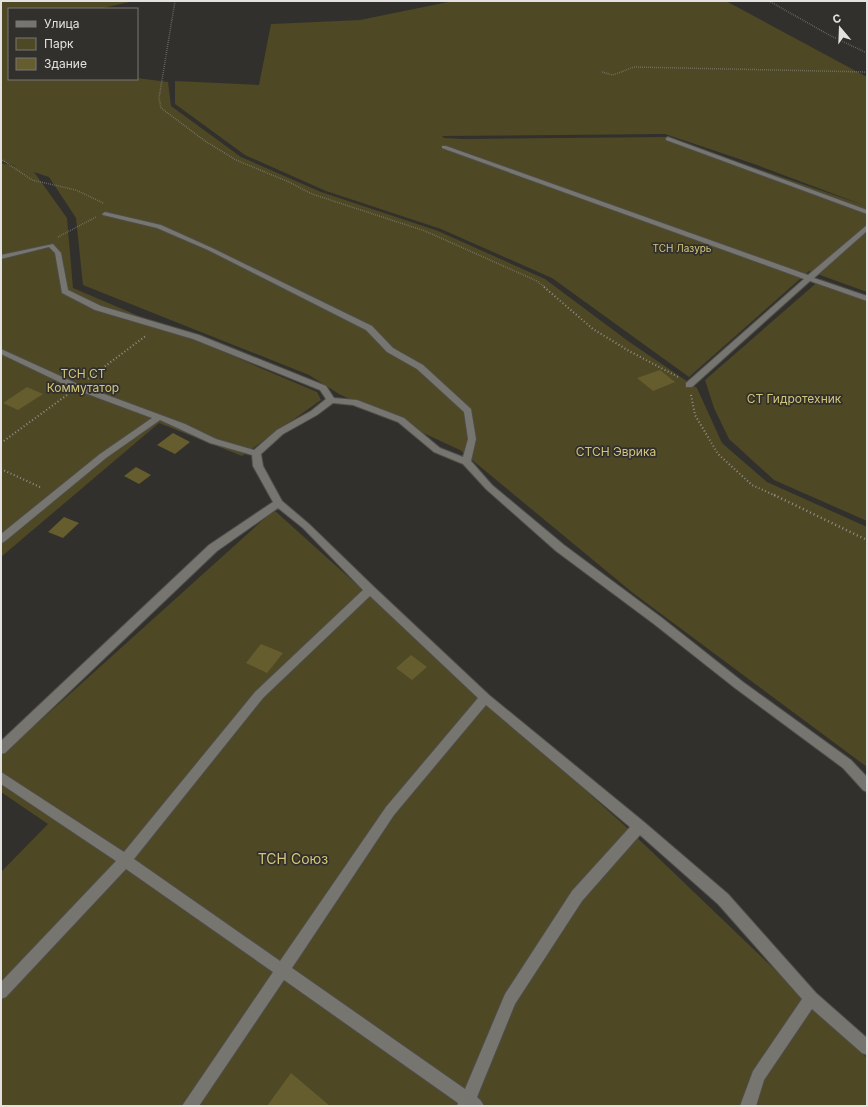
<svg xmlns="http://www.w3.org/2000/svg" width="868" height="1107" viewBox="0 0 868 1107" font-family="Inter,sans-serif">
<style>
.green{fill:#4e4824;fill-rule:evenodd}
.building{fill:#665d2f}
.lines{fill:none;stroke-linecap:round;stroke-linejoin:round}
.minor-casing{stroke:#4e4d49;stroke-width:2}
.path-far2{stroke:#91908d;stroke-width:1.5;stroke-dasharray:0.5 1.5;stroke-linecap:butt}
.path-far1{stroke:#91908d;stroke-width:2;stroke-dasharray:1 2.5;stroke-linecap:butt}
.path{stroke:#91908d;stroke-width:2.5;stroke-dasharray:1 3;stroke-linecap:butt}
.minor{fill:#767570;fill-rule:evenodd}
.labels{text-anchor:middle;stroke-width:3.5;stroke-linejoin:round;paint-order:stroke}
.far-park-label{font-size:10px;fill:#d3c67b;stroke:#31302c}
.park-label{font-size:12px;fill:#d3c67b;stroke:#31302c}
.near-park-label{font-size:14px;fill:#d3c67b;stroke:#31302c}
</style>
<rect width="100%" height="100%" fill="#31302c"/>
<!-- green -->
<path class="green" d="M7,1H134L99,9H9V79L137,78L168,82L171,106L241,157L321,192L438,231L545,279L628,341L697,388L722,443L767,482L867,527V767L633,593L460,450L339,394L309,375L83,285L76,218L49,177L34,172L67,218L73,288L317,392L321,400L242,456L159,423L1,557V163L18,167L1,161V2Z
M453,1H726L867,77V292L809,271L689,377L552,278L441,229L326,191L245,155L175,104V81L259,85L271,24L360,20ZM665,134L757,165L866,206L665,137L464,139L444,138L442,136Z
M821,279L867,297V521L774,480L729,439L714,408L705,380Z
M274,510L624,825L867,1058V1106H1V872L48,824L1,792V756Z"/>
<!-- building -->
<path class="building" d="M660,370L675,382L653,391L637,378Z
M27,387L43,394L18,410L3,403Z
M173,433L190,442L175,454L157,445Z
M136,467L151,475L139,484L124,476Z
M64,517L79,523L63,538L48,532Z
M261,644L283,653L267,673L246,663Z
M411,655L427,667L412,680L396,668Z
M291,1073L330,1106H267Z"/>
<g class="lines">
<defs>
<path id="minor" d="M668,137L867,210V214L666,140V138Z
M442,146H446L808,275L867,225V231L814,278L867,296V301L810,281L692,387H686V383L804,279L442,148Z
M105,212L161,225L212,248L372,326L393,348L423,365L471,409L476,439L471,461L492,485L564,545L662,618L743,682L851,760L867,777V792L863,790L843,768L735,688L654,624L556,551L486,489L463,464L434,452L398,422L353,405L333,403L317,415L283,434L261,454L263,466L282,501L309,524L374,587L489,695L644,822L728,894L816,993L867,1038V1055L862,1053L812,1009L764,1080L756,1106H740L753,1071L802,999L718,904L640,835L582,901L515,1004L477,1097L481,1101L484,1106H457L458,1103L284,980L199,1106H182L273,972L126,869L6,997L1,999V982L116,861L1,784V772L124,852L255,692L363,590L303,528L278,508L217,551L5,753L1,754V741L209,545L273,502L253,466L252,455L210,443L160,420L106,458L4,542L1,543V534L100,454L152,418L74,389L1,354V349L80,385L185,424L216,439L254,450L277,430L311,411L326,399L320,390L193,339L95,310L62,293L55,253L49,247L1,259V255L53,244L61,253L68,290L101,306L199,335L326,386L334,398L357,400L404,418L440,448L463,457L468,439L464,412L417,369L387,352L366,330L208,250L157,228L103,215L102,214ZM370,596L478,698L386,807L280,961L134,859L263,698ZM486,705L630,827L572,891L505,994L465,1089L292,968L394,815Z"/>
</defs>
<!-- minor casing -->
<use href="#minor" class="minor-casing"/>
<!-- path-far2 -->
<path class="path-far2" d="M175,1L159,98L161,108L205,141L236,160L289,182L312,194L425,231L537,281L546,288
M769,1L831,36L867,53
M602,72L613,75L634,67L867,72
M1,159L32,180L76,190L103,203
M58,237L96,217"/>
<!-- path-far1 -->
<path class="path-far1" d="M544,287L593,329L629,351L680,378
M88,379L147,335
M691,395L695,415L718,454L752,485L776,496
M1,443L67,395
M1,469L42,488"/>
<!-- path -->
<path class="path" d="M774,495L867,540"/>
<!-- minor -->
<use href="#minor" class="minor"/>
</g>
<g class="labels">
<!-- far-park labels -->
<g class="far-park-label">
<text x="682" y="252">ТСН Лазурь</text>
</g>
<!-- park labels -->
<g class="park-label">
<text x="83" y="378">ТСН СТ<tspan x="83" dy="14">Коммутатор</tspan></text>
<text x="794" y="403">СТ Гидротехник</text>
<text x="616" y="456">СТСН Эврика</text>
</g>
<!-- near-park labels -->
<g class="near-park-label">
<text x="293" y="864">ТСН Союз</text>
</g>
</g>
<!-- border -->
<rect width="868" height="1107" fill="none" stroke="#e3e2e0" stroke-width="4"/>
<!-- legend -->
<rect x="8" y="8" width="130" height="72" fill="#31302c" stroke="#787774"/>
<rect x="16" y="21" width="20" height="6" fill="#767570" stroke="#787774"/>
<text x="44" y="28" font-size="12" fill="#e3e2e0">Улица</text>
<rect x="16" y="38" width="20" height="12" fill="#4e4824" stroke="#787774"/>
<text x="44" y="48" font-size="12" fill="#e3e2e0">Парк</text>
<rect x="16" y="58" width="20" height="12" fill="#665d2f" stroke="#787774"/>
<text x="44" y="68" font-size="12" fill="#e3e2e0">Здание</text>
<!-- north arrow -->
<g transform="translate(840 28) rotate(341)" stroke="#31302c" stroke-width="3" paint-order="stroke">
<path d="M0-3L7 15L0 10L-7 15Z" fill="#e3e2e0"/>
<text y="-6" font-size="11" font-weight="bold" text-anchor="middle" fill="#e3e2e0">С</text>
</g>
</svg>
